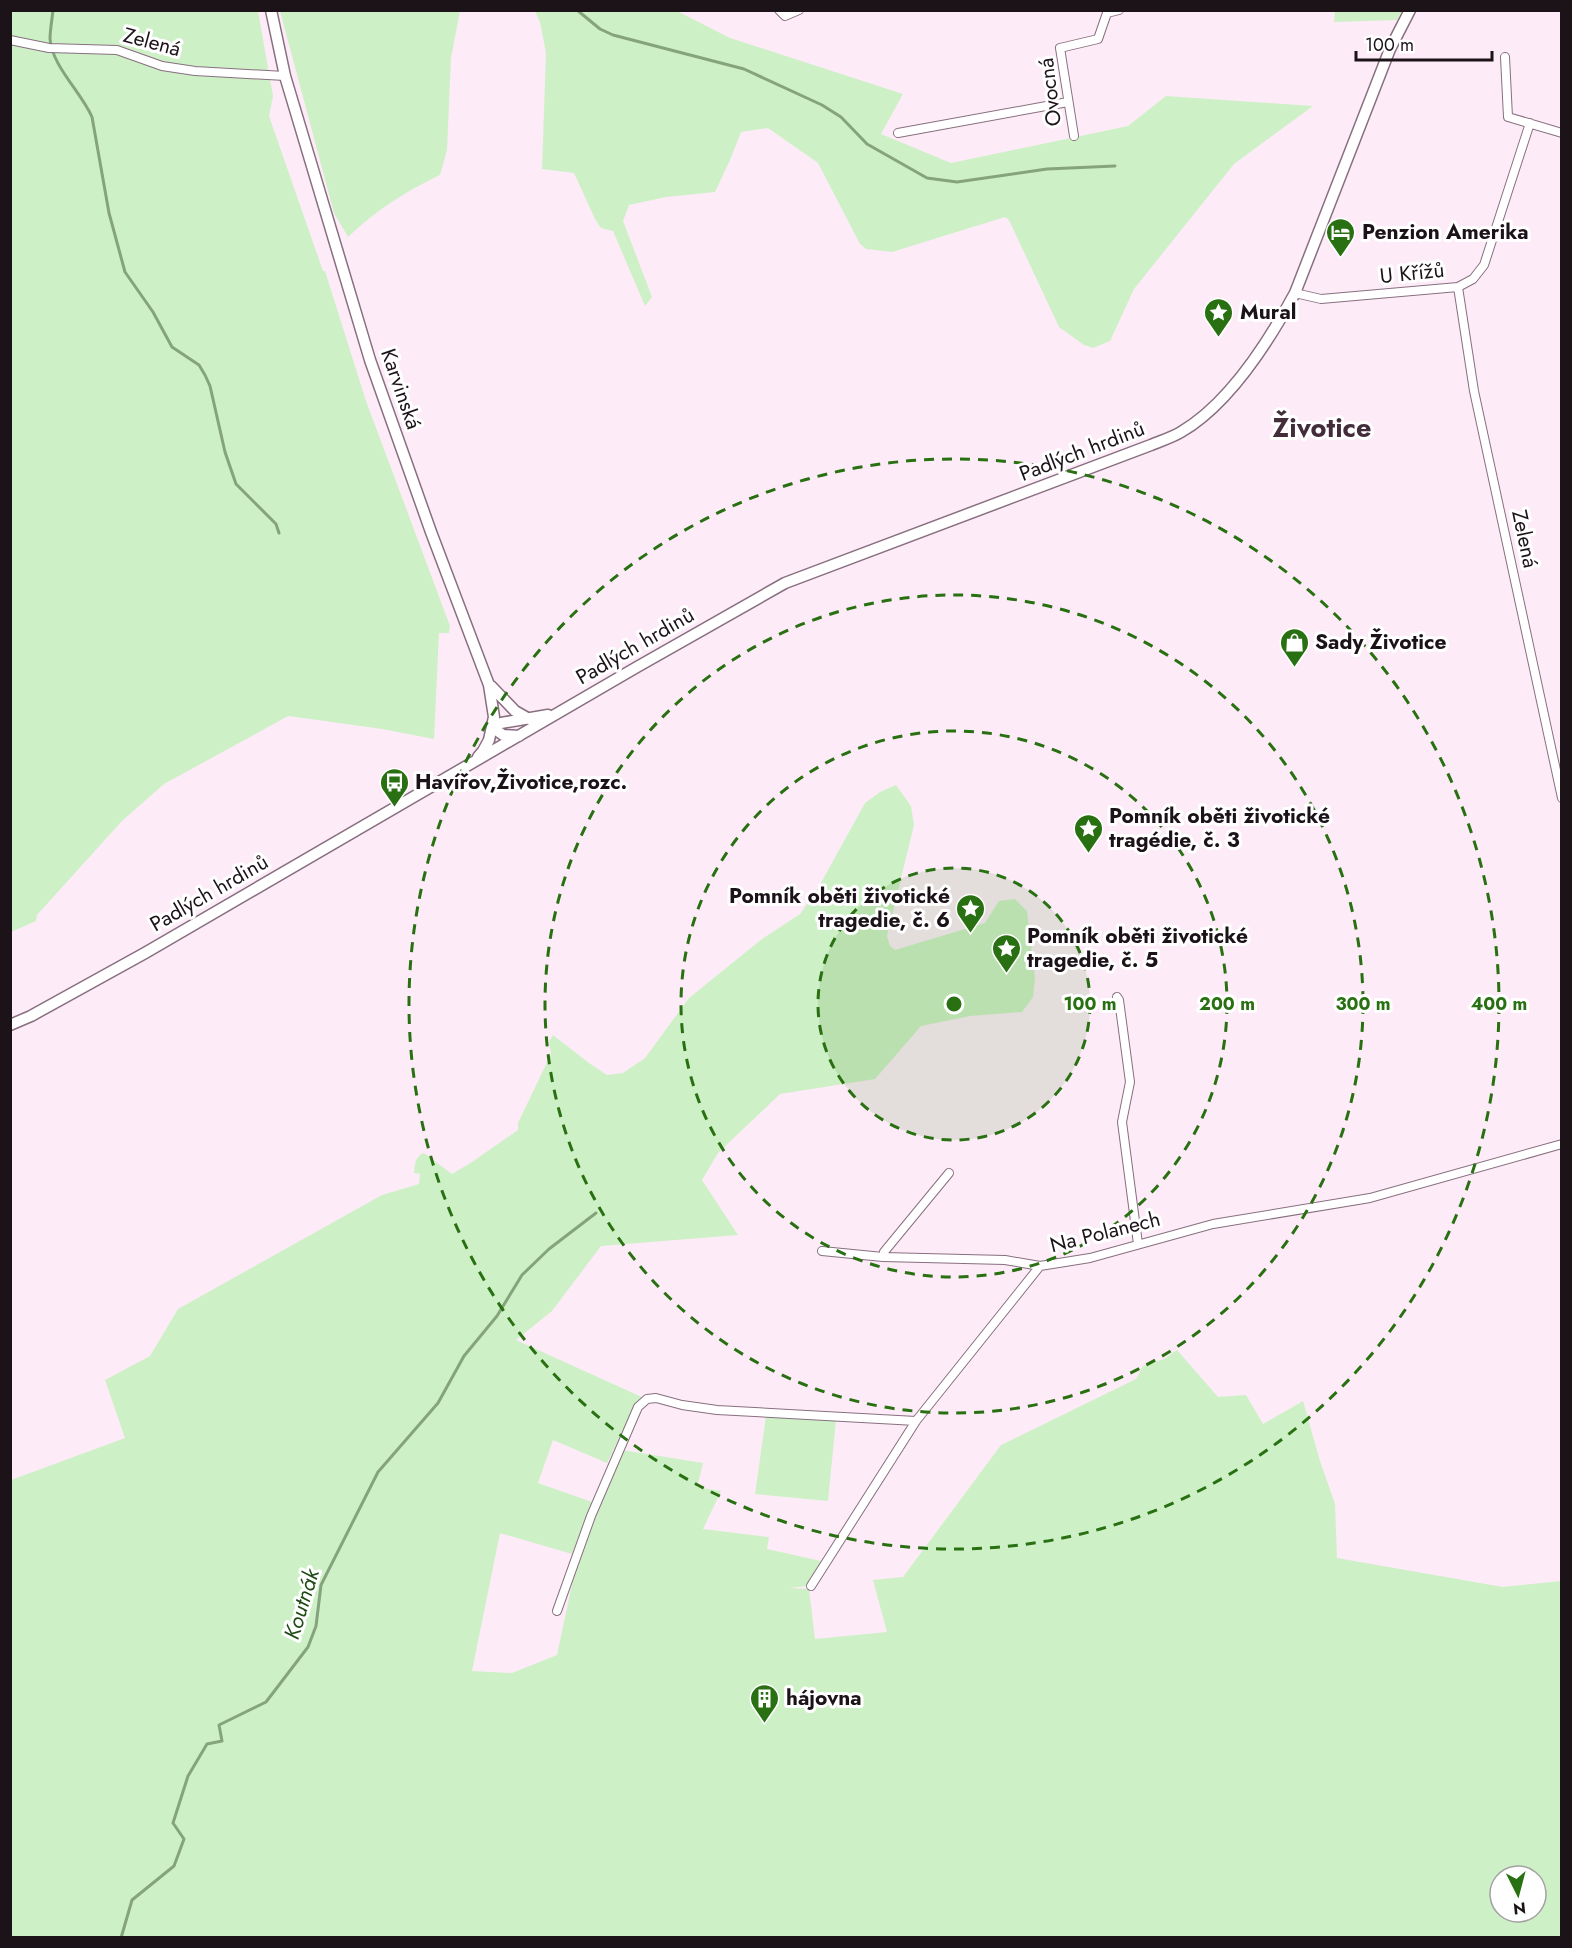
<svg xmlns="http://www.w3.org/2000/svg" width="1572" height="1948" viewBox="0 0 1572 1948" font-family="Jost,sans-serif">
<style>
.green{fill:#cef0c7;fill-rule:evenodd}
.lines{fill:none;stroke-linecap:round;stroke-linejoin:round}
.stream{stroke:#85a47e;stroke-width:3}
.street-casing{stroke:#886f7f;stroke-width:10}
.secondary-casing{stroke:#886f7f;stroke-width:13}
.street{stroke:#fff;stroke-width:8}
.secondary{stroke:#fff;stroke-width:10}
.ring{fill:none;stroke:#287011;stroke-width:3;stroke-dasharray:10 8}
.labels{text-anchor:middle;stroke-width:6;stroke-linejoin:round;paint-order:stroke}
.street-label{font-size:21px;fill:#1c1319;stroke:#fff}
.poi-label{font-size:21px;font-weight:bold;fill:#1c1319;stroke:#fff;text-anchor:start}
.water-label{font-size:22px;font-style:italic;fill:#204b15;stroke:#fff}
.district-label{font-size:27px;font-weight:bold;fill:#432d3b;stroke:#fff}
.centre{fill:#287011;stroke:#fff;stroke-width:3}
.ring-label{font-size:18px;text-anchor:middle;font-weight:bold;fill:#287011;stroke:#fff;stroke-width:6;stroke-linejoin:round;paint-order:stroke}
</style>
<rect width="100%" height="100%" fill="#fdecf7"/>
<!-- green -->
<path class="green" d="M11,11H258L273,96L269,116L323,271H325L366,401L450,626L449,633H439L434,739L382,729L296,717L288,716L281,720L164,784L122,821L37,915L36,921L11,932Z
M280,11H460L451,58L447,150L440,175C403,193 378,209 348,237L334,213Z
M535,11H677L730,38L903,94L881,134L951,163L1128,126L1166,96L1313,106L1234,164L1134,289L1110,341L1093,348L1084,345L1059,327L1009,220L1005,217L892,252L866,249L860,244L818,163L768,128L741,132L730,160L715,192L666,197L629,205L623,221L652,297L645,306L613,231L601,228L595,219L574,173L542,169L546,53L540,22Z
M1335,11V10L1402,11L1397,20L1334,22Z
M896,785L911,806L914,825L887,936L890,946L895,950L985,923L999,901L1015,899L1027,911L1035,978L1033,997L1022,1012L970,1016L921,1026L875,1079L780,1094L718,1153L702,1180L738,1235L601,1246L552,1311L516,1340L644,1398L635,1406L607,1463L553,1440L538,1483L592,1502L572,1554L500,1533L472,1671L512,1673L557,1655L575,1570L622,1450L703,1463L697,1487L721,1491L703,1529L769,1537L767,1549L821,1561L806,1586L790,1588L809,1589L815,1639L887,1632L873,1580L903,1577L1001,1445L1136,1379L1143,1366L1164,1359L1177,1350L1218,1397L1246,1395L1263,1424L1303,1401L1320,1461L1335,1504L1337,1558L1503,1587L1561,1581V1937L11,1938V1480L125,1438L105,1380L150,1356L178,1309L382,1195L419,1184L420,1174L414,1173C415,1164 415,1156 424,1153L452,1174L472,1162L518,1130V1123L551,1054L549,1042L553,1035L589,1063L607,1075L623,1073L645,1058L689,998L762,939L800,914L817,890L865,803L880,792ZM1500,1876H1536V1912H1500Z
M766,1416L836,1420L828,1501L755,1494Z"/>
<g class="lines">
<!-- stream -->
<path class="stream" d="M53,10C52,20 50,30 50,39C52,66 81,92 92,117L109,213L125,272L153,312L172,347L199,365L205,375L210,386L225,452L236,484L276,524L279,533
M577,10L600,29L613,35L744,69L822,105L841,117L867,144L927,178L957,182L1047,169L1115,166
M121,1938L132,1900L174,1866L184,1839L173,1823L188,1776L207,1744L222,1741L219,1725L266,1702L308,1647L316,1626L321,1585L378,1472L438,1403L464,1356L497,1316L522,1275L549,1249L596,1213"/>
<defs>
<path id="street" d="M779,10L785,16L799,10
M10,40L49,48L117,50L162,66L195,71L285,76
M1505,57L1508,117L1562,133
M898,133L1068,102
M1074,136L1060,48L1098,39L1107,13L1119,10
M1458,287L1474,391L1562,798
M1295,293L1321,299L1458,287L1473,279L1484,265L1530,123
M1117,997L1119,1000L1130,1082L1122,1122L1138,1244
M822,1251L883,1257L1005,1260L1040,1266
M883,1257L884,1252L949,1173
M811,1586L916,1421L1040,1266L1090,1258L1213,1224L1370,1198L1562,1144
M557,1611L591,1516L638,1407L647,1399L656,1398L682,1405L717,1410L916,1421"/>
<path id="secondary" d="M271,10L285,76L370,360L431,532L489,685L494,717L489,740L483,751L478,757
M491,686L515,711L529,719
M492,727L501,723L548,715
M492,727L503,735L519,736
M10,1025L31,1016L145,953L637,667L785,583L1151,445C1160,441 1171,438 1181,432C1229,404 1269,341 1295,293L1390,49L1410,10"/>
</defs>
<!-- street casing -->
<use href="#street" class="street-casing"/>
<!-- secondary casing -->
<use href="#secondary" class="secondary-casing"/>
<!-- street -->
<use href="#street" class="street"/>
<!-- secondary -->
<use href="#secondary" class="secondary"/>
</g>
<!-- distance rings -->
<circle cx="954" cy="1004" r="136" fill="#287011" fill-opacity=".12"/>
<g class="ring">
<circle cx="954" cy="1004" r="136"/>
<circle cx="954" cy="1004" r="273"/>
<circle cx="954" cy="1004" r="409"/>
<circle cx="954" cy="1004" r="545"/>
</g>
<!-- icons -->
<defs>
<symbol id="hotel-pin" viewBox="-11 -11 22 30"><path d="M0 17L-7.5 6A9.5 9.5 0 1 1 7.5 6Z" fill="#287011" stroke="#fff"/><path d="M-6-4.5h1.5V1H6V5H4.5V3h-9V5H-6ZM-4 0a1.8 1.8 0 1 1 3.6 0ZM.5 0V-2.5h3Q6-2.5 6 0Z" fill="#fff"/></symbol>
<symbol id="sight-pin" viewBox="-11 -11 22 30"><path d="M0 17L-7.5 6A9.5 9.5 0 1 1 7.5 6Z" fill="#287011" stroke="#fff"/><path d="M0-6L1.8-2.2L6-1.7L2.9 1.2L3.7 5.4L0 3.3L-3.7 5.4L-2.9 1.2L-6-1.7L-1.8-2.2Z" fill="#fff"/></symbol>
<symbol id="shop-pin" viewBox="-11 -11 22 30"><path d="M0 17L-7.5 6A9.5 9.5 0 1 1 7.5 6Z" fill="#287011" stroke="#fff"/><path d="M-5-2.5h2.3a2.7 3.5 0 0 1 5.4 0H5L5.5 6h-11ZM-1.5-2.5h3a1.5 2.3 0 0 0-3 0Z" fill="#fff"/></symbol>
<symbol id="bus-pin" viewBox="-11 -11 22 30"><path d="M0 17L-7.5 6A9.5 9.5 0 1 1 7.5 6Z" fill="#287011" stroke="#fff"/><path d="M-5-6H5V4H4V6H2V4H-2V6H-4V4H-5ZM-3.5-4V0h7V-4ZM-3.5 1.2v1.5H-2V1.2ZM2 1.2v1.5H3.5V1.2Z" fill="#fff"/></symbol>
<symbol id="building-pin" viewBox="-11 -11 22 30"><path d="M0 17L-7.5 6A9.5 9.5 0 1 1 7.5 6Z" fill="#287011" stroke="#fff"/><path d="M-4-6H4V6H1V3H-1V6H-4ZM-2.5-4.3h1.7v1.8h-1.7ZM.8-4.3h1.7v1.8H.8ZM-2.5-1h1.7V.8h-1.7ZM.8-1h1.7V.8H.8Z" fill="#fff"/></symbol>
</defs>
<g fill-rule="evenodd">
<use href="#hotel-pin" x="1324" y="216" width="33" height="45"/>
<use href="#sight-pin" x="1202" y="296" width="33" height="45"/>
<use href="#shop-pin" x="1278" y="626" width="33" height="45"/>
<use href="#bus-pin" x="378" y="766" width="33" height="45"/>
<use href="#sight-pin" x="1072" y="812" width="33" height="45"/>
<use href="#sight-pin" x="954" y="892" width="33" height="45"/>
<use href="#sight-pin" x="990" y="932" width="33" height="45"/>
<use href="#building-pin" x="748" y="1682" width="33" height="45"/>
</g>
<g class="labels">
<!-- street labels -->
<g class="street-label">
<text transform="translate(152 42) rotate(15)" y="7">Zelená</text>
<text transform="translate(1050 92) rotate(-97)" y="7">Ovocná</text>
<text transform="translate(1412 273) rotate(-6)" y="7">U Křížů</text>
<text transform="translate(401 389) rotate(71)" y="7">Karvinská</text>
<text transform="translate(1082 451) rotate(-21)" y="7">Padlých hrdinů</text>
<text transform="translate(1525 539) rotate(78)" y="7">Zelená</text>
<text transform="translate(635 646) rotate(-30)" y="7">Padlých hrdinů</text>
<text transform="translate(209 893) rotate(-30)" y="7">Padlých hrdinů</text>
<text transform="translate(1105 1232) rotate(-14)" y="7">Na Polanech</text>
</g>
<!-- poi labels -->
<g class="poi-label">
<text x="1362" y="239">Penzion Amerika</text>
<text x="1240" y="319">Mural</text>
<text x="1315" y="649">Sady Životice</text>
<text x="415" y="789">Havířov,Životice,rozc.</text>
<text x="1109" y="823">Pomník oběti životické<tspan x="1109" dy="24">tragédie, č. 3</tspan></text>
<text x="950" y="903" text-anchor="end">Pomník oběti životické<tspan x="950" dy="24">tragedie, č. 6</tspan></text>
<text x="1027" y="943">Pomník oběti životické<tspan x="1027" dy="24">tragedie, č. 5</tspan></text>
<text x="786" y="1705">hájovna</text>
</g>
<!-- water labels -->
<g class="water-label">
<text transform="translate(301 1604) rotate(-73)" y="8">Koutnák</text>
</g>
<!-- district labels -->
<g class="district-label">
<text x="1322" y="437">Životice</text>
</g>
</g>
<circle cx="954" cy="1004" r="9" class="centre"/>
<g class="ring-label">
<text x="1090" y="1010">100 m</text>
<text x="1227" y="1010">200 m</text>
<text x="1363" y="1010">300 m</text>
<text x="1499" y="1010">400 m</text>
</g>
<!-- border -->
<rect width="1572" height="1948" fill="none" stroke="#1c1319" stroke-width="24"/>
<!-- north arrow -->
<g transform="translate(1518 1894) rotate(174)"><circle r="28" fill="#ffffff" stroke="#a4a1a3" stroke-width="1.5"/>
<path d="M0-4.5L10 22L0 15L-10 22Z" fill="#287011"/>
<text y="-9" font-size="16" font-weight="bold" text-anchor="middle" fill="#1c1319">N</text>
</g>
<!-- scale -->
<path d="M1356 51v9h136v-9" fill="none" stroke="#1c1319" stroke-width="3"/>
<text x="1365" y="51" font-size="18" fill="#1c1319" stroke="#ffffff" stroke-width="4.5" paint-order="stroke">100 m</text>
</svg>
